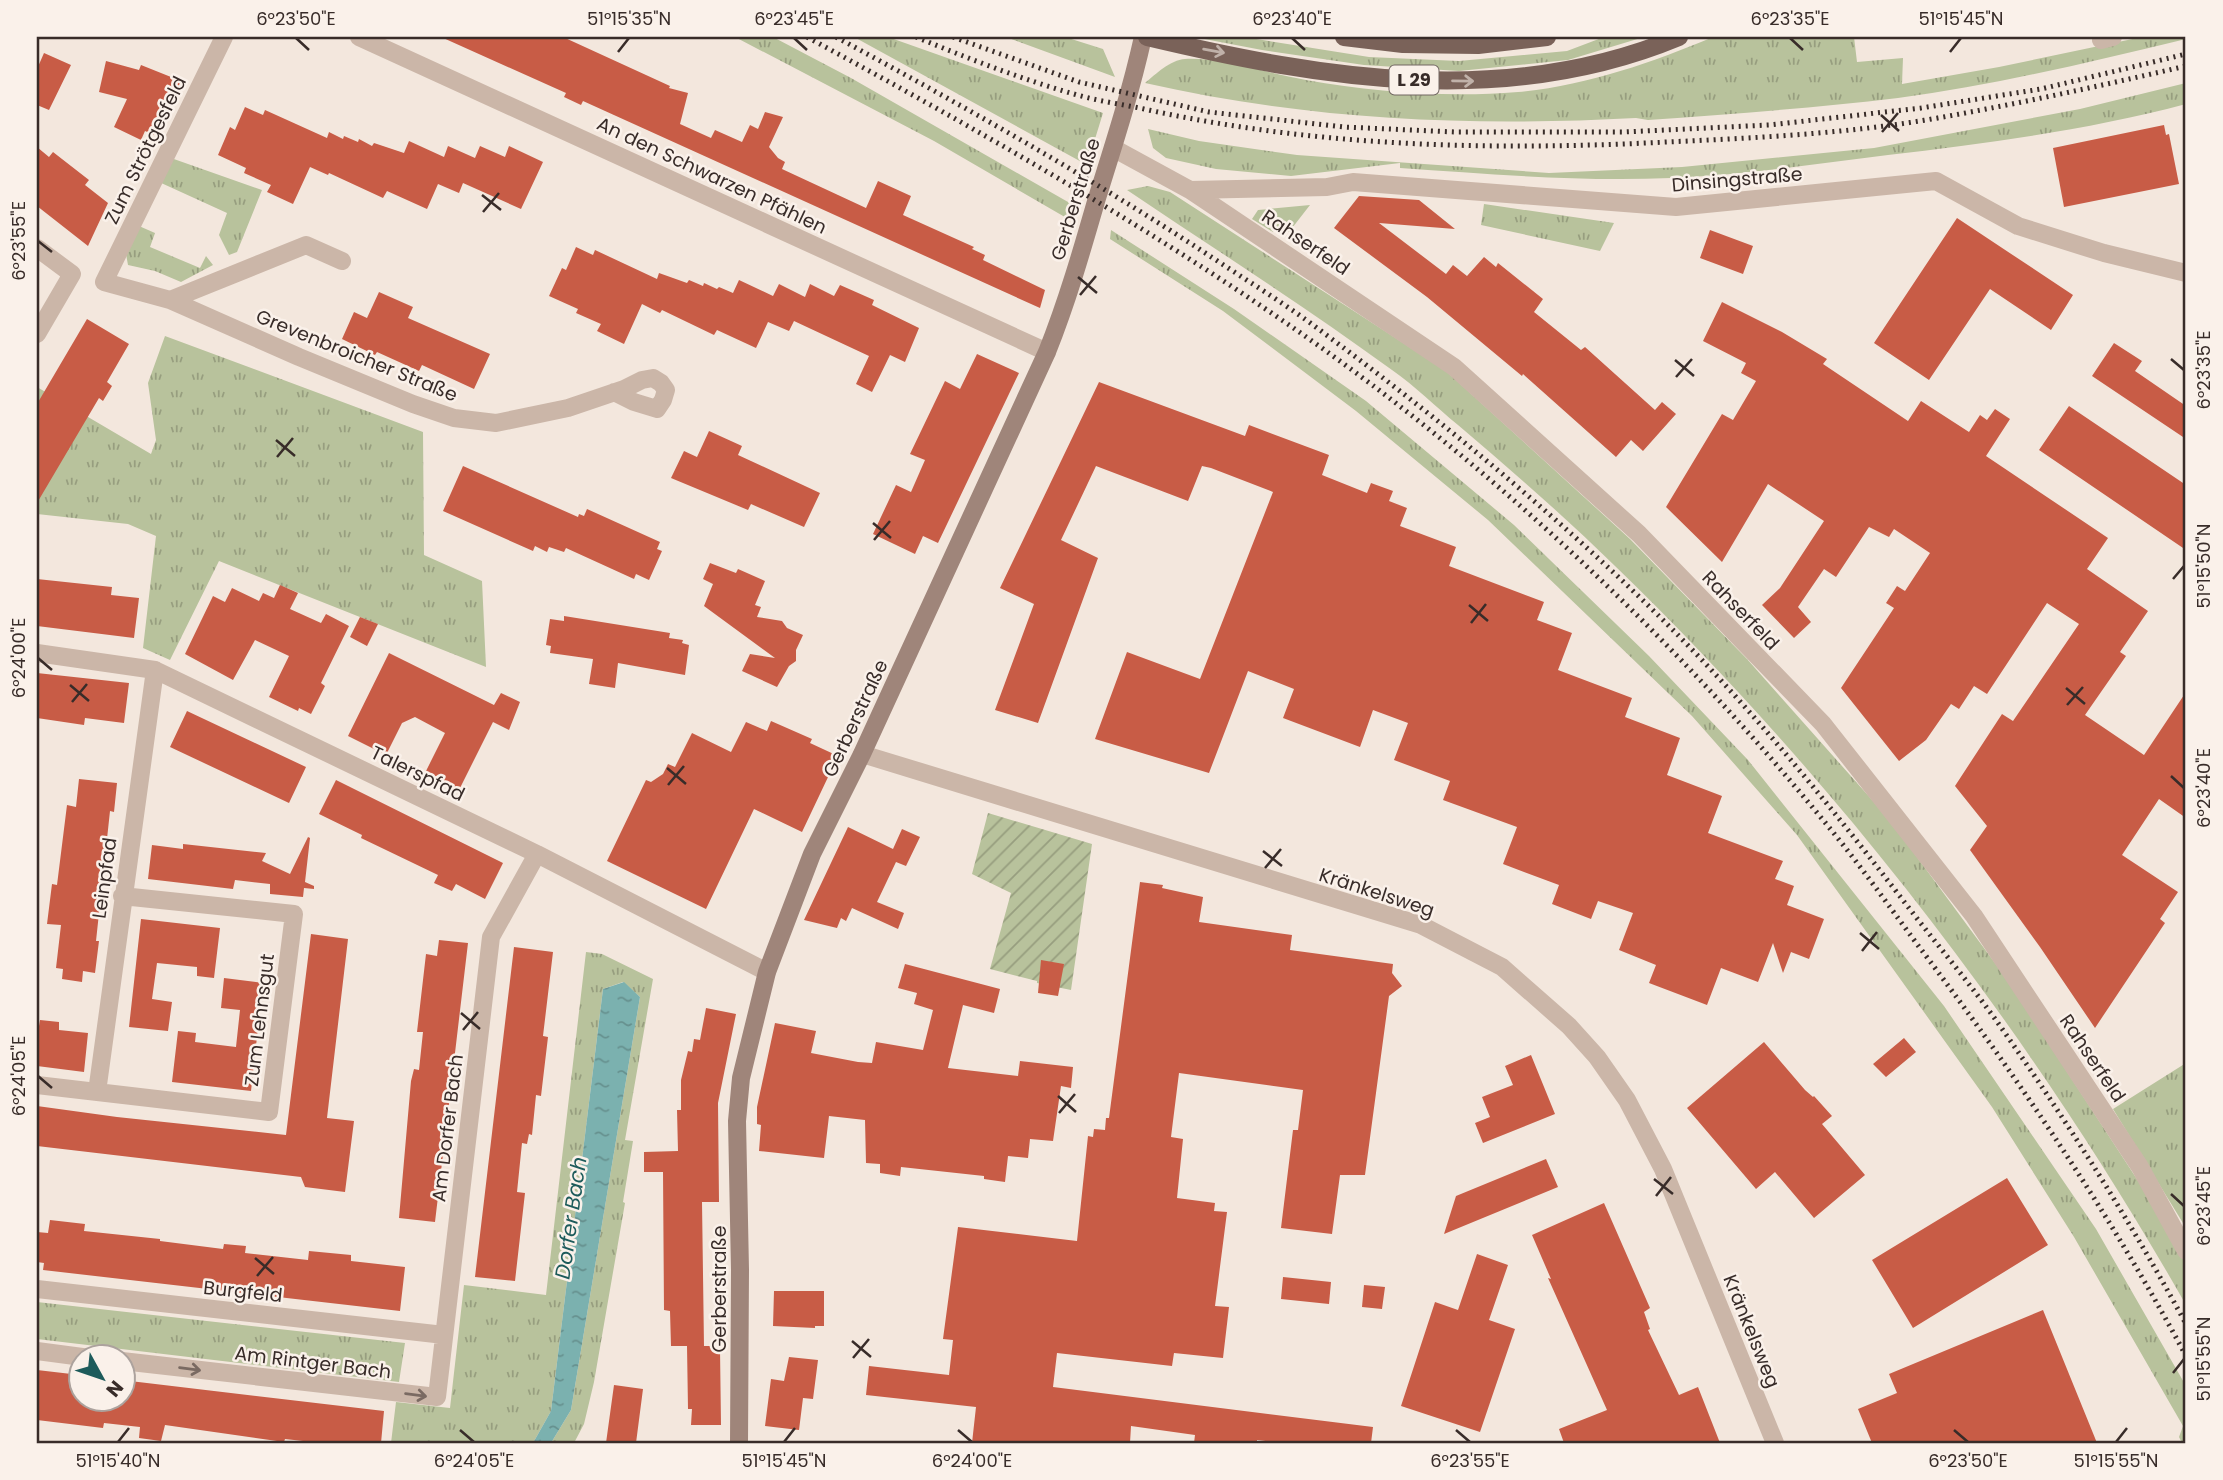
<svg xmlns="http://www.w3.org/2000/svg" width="2223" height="1480" viewBox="0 0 2223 1480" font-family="Poppins,sans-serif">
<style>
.grass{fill:url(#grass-tufts)}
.garden{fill:url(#garden-furrows)}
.water{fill:url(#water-ripples)}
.building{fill:#c85c46}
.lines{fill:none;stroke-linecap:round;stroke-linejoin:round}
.street{stroke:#cbb6a8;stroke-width:18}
.secondary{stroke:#9f857a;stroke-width:18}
.primary{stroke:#7a6259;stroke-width:18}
.rail{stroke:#382c29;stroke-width:5;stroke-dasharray:2 5;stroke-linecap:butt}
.oneway{stroke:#c0b1a9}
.oneway2{stroke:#7a6a62}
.ticks{fill:none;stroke:#382c29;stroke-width:2.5}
.labels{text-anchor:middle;stroke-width:5;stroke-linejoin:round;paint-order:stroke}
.shield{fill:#faf1ea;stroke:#726763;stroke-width:2}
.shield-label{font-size:18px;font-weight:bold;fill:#382c29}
.street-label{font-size:19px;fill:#382c29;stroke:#faf1ea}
.water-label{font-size:21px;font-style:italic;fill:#1d5b5b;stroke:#faf1ea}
.neatline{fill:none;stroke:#382c29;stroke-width:2.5}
.ticks-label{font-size:18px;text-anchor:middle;fill:#382c29}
</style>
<defs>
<pattern id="grass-tufts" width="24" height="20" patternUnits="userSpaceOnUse" patternTransform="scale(1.75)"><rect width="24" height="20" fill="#b8c29c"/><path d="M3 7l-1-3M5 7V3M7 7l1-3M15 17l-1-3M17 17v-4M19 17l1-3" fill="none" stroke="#979e7f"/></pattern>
<pattern id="garden-furrows" width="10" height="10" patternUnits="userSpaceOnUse" patternTransform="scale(1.75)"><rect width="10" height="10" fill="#b8c29c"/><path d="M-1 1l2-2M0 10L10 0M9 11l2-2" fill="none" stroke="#979e7f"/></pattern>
<pattern id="water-ripples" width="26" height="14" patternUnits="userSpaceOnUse" patternTransform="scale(1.75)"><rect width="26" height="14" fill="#7bb1af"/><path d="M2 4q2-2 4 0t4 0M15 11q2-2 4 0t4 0" fill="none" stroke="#66908e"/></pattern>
</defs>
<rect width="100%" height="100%" fill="#f3e7dd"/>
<!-- grass -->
<path class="grass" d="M735,37H773L851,78L1075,206L1070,220L934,141Z
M854,37H888L1103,113L1087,165Z
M1006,37H1065L1103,49L1115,77Z
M1194,37H1244L1369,57L1459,61L1567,51L1604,37H1644L1568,60L1459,71L1364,65L1262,50Z
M1713,37H1854L1857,62L1903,58L1902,84L1999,67L2142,37H2186V39C2091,62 1995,85 1898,98C1815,108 1732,114 1648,120L1636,118C1469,127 1308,120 1145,83C1156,74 1170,60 1185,59C1221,57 1269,74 1306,80C1375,92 1448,98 1518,92C1585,86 1651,63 1713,37Z
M2186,83V104C2089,130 1988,143 1888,155C1816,164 1743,175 1671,178C1581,182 1490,174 1400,168V163L1291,176L1216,169L1166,158L1153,148L1148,129L1199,141L1297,155L1549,173L1682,167L1874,148L2080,109Z
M171,158L262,190L237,252L229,255L219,235L227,213L159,182Z
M1148,186L1170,192L1445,370L1630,539L1747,659L1889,819L2006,978L2159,1213L2186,1263V1305C2032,1034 1839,783 1615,566C1564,516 1512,471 1458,425C1436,407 1415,386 1392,370C1306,307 1216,250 1127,190Z
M1484,204L1614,223L1600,251L1481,225Z
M1310,205L1289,232L1281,226L1273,232L1252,219L1258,210Z
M139,226L155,233L150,247L200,268L206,256L213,265L181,282L155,271L128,265L126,254Z
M1111,230L1234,309L1366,401L1514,525L1649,656L1748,760L1944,1006L2096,1229L2186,1386V1443H2182L2179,1437L2183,1426L2074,1237L1992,1107L1797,835L1692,716L1488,520L1356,411L1223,311L1110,239Z
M165,336L423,432L424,555L482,581L486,667L219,561L170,660L143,648L156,536L128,524L37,514V387L151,454L156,440L148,383Z
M586,952L602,954L653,979L625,1140L633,1141L623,1202L625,1203L594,1382L584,1424L574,1443H551L571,1410L640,997L623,982L603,989L551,1411L533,1443H391L396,1402L450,1408L464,1285L546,1295Z
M2186,1063V1228L2113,1109Z
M37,1302L405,1343L399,1382L37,1339Z"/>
<!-- garden -->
<path class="garden" d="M988,813L1092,844L1071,990L1037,983V981L990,969L1011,893L972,874Z"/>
<!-- water -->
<path class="water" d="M624,982L640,997L571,1410L551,1443H533L551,1411L603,989Z"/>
<!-- building -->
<path class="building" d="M441,37H563L670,86L669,88L688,93L680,124L711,138L715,130L742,142L750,125L758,129L765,112L783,117L769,147L778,158L785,162L782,169L866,208L878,181L911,196L903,215L974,247L972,249L985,255L983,260L1045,290L1040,308L583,101L581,105L564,97L566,93Z
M44,53L71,65L49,110L37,105V69Z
M106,61L139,70L141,65L181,81L154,135L145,131L141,140L114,127L127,99L99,92Z
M245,107L263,115L265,110L327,138L329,132L343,139L344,136L358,142L359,139L372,146L374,143L404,153L409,141L444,157L448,146L475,158L480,146L505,157L509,146L543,162L521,209L463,183L459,193L438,184L427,209L387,191L383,198L329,173L328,175L310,167L293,204L267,192L271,185L244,173L246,168L218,155L230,127L235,130Z
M2164,125L2166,135L2169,134L2179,184L2064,207L2053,148Z
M37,147L49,157L53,152L89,180L85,185L108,203L88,246L37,206Z
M1359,196L1419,200L1455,229L1379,223L1446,274L1453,265L1467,276L1484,257L1496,267L1498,263L1543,299L1534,312L1581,350L1585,347L1655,410L1662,402L1676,414L1643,451L1631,440L1616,457L1523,374L1522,376L1427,297L1334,228Z
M1957,218L2073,295L2051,330L1990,289L1929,380L1874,343Z
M1710,230L1753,246L1743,274L1700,258Z
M576,247L593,255L595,250L657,279L659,273L687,283L689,280L703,286L704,283L717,289L719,287L733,293L739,280L773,296L779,284L805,297L810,284L834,296L840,285L874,300L872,305L919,328L905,362L890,355L872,392L856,384L869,356L794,321L789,331L768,322L756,348L717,330L714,335L662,310L660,313L642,304L624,344L597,331L601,324L576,313L578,309L549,296L562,268L566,270Z
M379,292L413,307L408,318L490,354L474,389L422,365L419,371L377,352L375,355L342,339L354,312L367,318Z
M1722,302L1782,332L1827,359L1823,364L1908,421L1921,401L1969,432L1980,415L1987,420L1995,409L2010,419L1986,456L2108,538L2087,569L2148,611L2120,652L2126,656L2085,715L2144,755L2186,692V818L2159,799L2122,855L2178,892L2160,919L2165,923L2095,1028L2040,947L1970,850L1987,826L1955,786L2002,714L2013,721L2079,624L2047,603L1987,694L1974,686L1959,709L1951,704L1926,740L1899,761L1841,688L1894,608L1886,603L1897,586L1905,591L1930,553L1894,529L1889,537L1869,527L1836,577L1824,569L1798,607L1811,622L1794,638L1762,605L1780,588L1824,521L1768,484L1722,562L1666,507L1722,414L1733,420L1756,381L1741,373L1746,363L1703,341Z
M87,319L129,344L107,382L112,386L103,401L99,398L37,503V404Z
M2114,343L2142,361L2135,371L2186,406V439L2092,376Z
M977,354L1019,373L938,543L923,536L915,554L873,534L896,485L911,492L925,460L910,454L945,381L960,389Z
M1099,382L1245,436L1249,425L1329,455L1322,475L1367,493L1371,483L1393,491L1389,501L1407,508L1400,526L1456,547L1449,566L1544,602L1537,620L1572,633L1558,670L1632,698L1625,717L1680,738L1667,775L1722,796L1708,833L1783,861L1775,879L1794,886L1787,905L1824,919L1809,959L1791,952L1783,973L1773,943L1758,982L1721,968L1707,1005L1649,983L1656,965L1619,950L1633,913L1598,901L1591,919L1552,904L1559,885L1503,864L1517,827L1443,800L1450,781L1394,760L1408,723L1373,710L1360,747L1283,718L1294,689L1248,671L1209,773L1095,739L1127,652L1200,679L1273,492L1211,468L1202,466L1188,501L1096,466L1061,540L1098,558L1038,723L995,710L1034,604L1000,588Z
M2069,406L2186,485V550L2039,450Z
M709,431L742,446L738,455L820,493L804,527L751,504L748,510L671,478L684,451L697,457Z
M463,466L578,517L579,514L584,516L587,509L660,542L657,549L662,551L649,580L636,574L634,579L566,548L564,552L549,547L547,552L535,546L533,551L443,511Z
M710,563L736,573L738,569L765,581L755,605L761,607L757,617L782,621L787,628L803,635L796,650V661L789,666L777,687L742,671L750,654L775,658L704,606L713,584L703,579Z
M37,579L112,587L111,595L139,598L134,638L37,626Z
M280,585L298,593L290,609L321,623L326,614L349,626L321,683L325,686L311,714L299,708L298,711L269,697L289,656L255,640L233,680L185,654L213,596L225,602L232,588L259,601L263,593L274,598Z
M564,616L670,633L669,638L683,640L682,643L689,645L685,675L618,663L615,688L589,684L593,659L550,653L551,646L546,645L550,619L564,621Z
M360,617L378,624L367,646L350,637Z
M389,653L494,705L501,693L520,702L509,730L493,722L459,790L425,773L445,733L415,717L402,723L386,755L348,736Z
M37,673L129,683L124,723L85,718L84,725L37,718Z
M187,711L306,767L289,803L170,747Z
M771,721L812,739L810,743L838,756L802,832L754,809L706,909L607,861L646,780L651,782L663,774L668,764L675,767L692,733L731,752L746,722L767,731Z
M79,779L117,783L114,812L110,811L96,941H99L95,973L83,971L82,982L62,979L63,969L56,968L61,925L47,924L52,884L57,885L67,805L76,807Z
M336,780L503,863L485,899L456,884L452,891L434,883L438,875L361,838L362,835L319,814Z
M848,827L893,849L902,829L920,837L906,866L896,862L877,902L904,913L898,929L852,908L846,921L841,918L837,928L804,920Z
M308,837L310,838L305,882L314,886V889L304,888L303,897L270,894V884L235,880L233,889L148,879L152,845L183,849V844L266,853L262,861L290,874Z
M1140,882L1163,885L1162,888L1203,897L1199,922L1292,935L1290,950L1393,964L1392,973L1402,986L1389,996L1365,1175H1340L1332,1234L1281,1228L1293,1130H1298L1303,1090L1179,1073L1171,1137L1183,1139L1177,1198L1215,1203L1214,1211L1227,1212L1215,1306L1229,1307L1223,1358L1174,1353L1172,1366L1057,1353L1053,1387L1373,1427L1371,1443H1282L1257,1440V1443H1194L1195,1435L1131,1426L1130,1443H972L976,1407L866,1395L869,1366L949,1375L953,1340L943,1339L958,1227L1077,1241L1088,1136L1093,1137L1094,1129L1105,1130L1106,1118H1109Z
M141,919L220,928L214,978L197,976V967L157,963L152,999L172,1002L168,1031L129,1027Z
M311,934L348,939L327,1118L354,1121L345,1192L305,1187L301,1177L37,1146V1106L117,1117L286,1135Z
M439,940L468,943L435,1222L399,1218L411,1081L414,1069L419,1070L423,1032H417L426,954L437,956Z
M514,947L553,952L543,1036L548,1037L541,1096L536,1095L532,1135L529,1134L527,1144L522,1143L517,1192L525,1193L515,1281L475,1277Z
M1041,960L1064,964L1058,996L1038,993Z
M905,964L1000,989L994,1013L963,1005L948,1068L1018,1076L1020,1061L1073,1067L1071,1088L1061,1086L1053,1141L1030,1139L1028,1158L1008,1156L1005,1182L984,1179V1176L901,1167L900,1176L880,1173V1164L866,1163L865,1120L829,1116L824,1158L759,1151L761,1125L757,1124V1107L775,1023L816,1031L811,1053L858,1062L872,1063L876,1042L923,1050L933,1010L914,1004L917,993L898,988Z
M224,978L263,983L251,1091L172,1082L178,1031L196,1033L195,1042L236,1047L240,1010L221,1008Z
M706,1008L736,1014L718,1103L719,1202H702L704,1346H671L670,1311L664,1310L663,1172H644V1152L678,1151L677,1110H681V1080L688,1051L692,1052L694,1039L700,1040Z
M40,1020L59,1022V1030L88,1033L84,1072L37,1066V1026H39Z
M1904,1038L1916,1052L1886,1077L1873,1064Z
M1764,1042L1805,1090L1813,1097L1814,1096L1832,1116L1822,1124L1865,1175L1814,1218L1775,1172L1756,1189L1687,1108Z
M1531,1055L1555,1114L1483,1143L1475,1123L1490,1117L1482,1097L1513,1085L1505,1066Z
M1546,1159L1558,1187L1444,1234L1456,1196Z
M2007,1178L2048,1245L1913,1328L1872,1260Z
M1604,1203L1650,1308L1644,1312L1650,1329L1648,1330L1679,1395L1698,1387L1720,1443H1564L1559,1429L1607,1410L1548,1278L1551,1279L1532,1235Z
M50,1220L85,1224L84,1231L160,1239V1241L223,1249L224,1244L246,1246L245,1253L308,1260L309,1251L351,1255V1261L405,1267L400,1311L43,1270L44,1263L37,1262V1232L48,1233Z
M1477,1254L1508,1265L1489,1320L1515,1329L1480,1432L1401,1406L1435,1302L1458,1310Z
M1283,1277L1331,1282L1329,1304L1281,1299Z
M1364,1285L1385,1287L1382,1309L1362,1307Z
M774,1291H824V1326H815V1328L773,1326Z
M2043,1310L2097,1443H1872L1858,1409L1897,1393L1889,1374Z
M687,1346H710V1348L720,1349L721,1425H691L692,1409H688Z
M789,1357L818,1360L813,1399L803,1398L799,1430L765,1426L771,1379L784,1381Z
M37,1370L80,1375V1399H122V1387L130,1388V1381L384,1411L381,1443H321L285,1439L284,1442L165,1425L161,1441L139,1438L140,1427L104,1423L103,1428L37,1420Z
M614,1385L643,1389L636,1443H606Z"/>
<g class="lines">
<!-- street -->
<path class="street" d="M224,37L104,282L170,300L299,357L413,404L454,418L496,423L568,408L624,389L642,380L653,378L661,383L666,390L663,400L657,409L634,402L614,392
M359,37L1047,352
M2101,40L2113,37
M1113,148L1190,190L1454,367L1639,534L1823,724L1974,916L2140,1167L2186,1251
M1190,190L1327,187L1353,182L1676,207L1936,181L2018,226L2104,253L2186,273
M37,248L72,274L37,334
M170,300L306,245L342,261
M37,653L155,670L537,854L767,972
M862,754L1421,925L1502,967L1569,1026L1597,1057L1627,1100L1663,1169L1775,1443
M37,1085L269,1112L294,914L122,896
M97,1092L155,670
M37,1289L444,1335
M37,1351L90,1358
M122,1361L437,1397L491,937L537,854"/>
<!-- secondary -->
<path class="secondary" d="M739,1443L740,1270L737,1121L741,1078L767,972L812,854L862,754L1047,352C1067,302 1082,250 1097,198C1114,144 1131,91 1143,37"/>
<!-- primary -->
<path class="primary" d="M1147,37C1324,79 1506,109 1679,37
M1344,37L1403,44L1478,45L1547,37"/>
<!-- rail -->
<path class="rail" d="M807,37C973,127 1137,220 1292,327C1493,466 1678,641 1832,831C1863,869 1891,909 1920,948C2018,1078 2109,1212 2186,1356
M836,37C967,108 1097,181 1222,264C1251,283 1280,301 1309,322C1436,416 1560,517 1672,629C1759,717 1837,814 1912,912C1943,952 1976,991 2005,1033C2070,1126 2132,1224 2186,1324
M916,37C967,58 1021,79 1074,94C1097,101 1121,104 1144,109C1316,147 1492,151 1667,142C1753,138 1840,134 1926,120C2013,105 2100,86 2186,66
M953,37L1079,82L1209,112L1344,127L1455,132H1623L1769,125L1921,108L2041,89L2186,54"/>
</g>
<!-- one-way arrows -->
<defs><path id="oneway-shaft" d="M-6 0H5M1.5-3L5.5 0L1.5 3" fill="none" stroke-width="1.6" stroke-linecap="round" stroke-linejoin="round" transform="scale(1.75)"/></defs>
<g class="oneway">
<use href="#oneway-shaft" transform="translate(1214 51) rotate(10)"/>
<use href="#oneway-shaft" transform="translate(1463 81) rotate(1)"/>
</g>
<g class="oneway2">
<use href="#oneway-shaft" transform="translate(190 1369) rotate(7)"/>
<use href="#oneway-shaft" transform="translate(416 1395) rotate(7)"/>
</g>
<!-- ticks -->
<path class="ticks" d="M296,38L309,50M794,38L807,50M1292,38L1305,50M1790,38L1803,50M618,52L629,38M1950,52L1961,38M1881,115L1899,131M1882,132L1898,113M482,195L501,210M483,212L499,193M38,241L52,252M1078,277L1097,293M1080,295L1096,276M2171,359L2184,370M1675,360L1694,376M1676,377L1692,359M276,440L295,456M277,457L293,438M873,523L891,538M874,540L890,521M2173,579L2184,566M1469,605L1488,621M1471,623L1486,604M38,658L52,670M70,685L89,701M2066,688L2085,704M72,702L87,684M2067,705L2083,687M667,768L686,784M2171,776L2184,788M668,785L684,766M1263,851L1282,866M1265,868L1281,849M1860,933L1879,949M1862,951L1877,932M461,1013L480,1029M463,1030L478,1012M38,1076L52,1088M1058,1096L1076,1112M1059,1113L1075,1094M1654,1179L1673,1194M2171,1194L2184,1206M1656,1196L1671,1177M255,1258L274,1274M257,1276L273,1257M852,1341L871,1357M853,1358L869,1339M2173,1373L2184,1359M460,1430L474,1442M958,1430L972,1442M1456,1430L1470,1442M1954,1430L1968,1442M118,1442L129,1428M784,1442L795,1428M2116,1442L2127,1428"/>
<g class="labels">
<!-- shield labels -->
<rect class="shield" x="1389.5" y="65.5" width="49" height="29" rx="5"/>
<g class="shield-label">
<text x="1414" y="86">L 29</text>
</g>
<!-- street labels -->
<g class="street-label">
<text transform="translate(145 150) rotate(-64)" y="7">Zum Strötgesfeld</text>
<text transform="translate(712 175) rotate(25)" y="7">An den Schwarzen Pfählen</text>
<text transform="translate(1737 179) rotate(-5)" y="7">Dinsingstraße</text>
<text transform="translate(1075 199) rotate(-73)" y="7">Gerberstraße</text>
<text transform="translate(1306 242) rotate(34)" y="7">Rahserfeld</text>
<text transform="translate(357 355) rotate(22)" y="7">Grevenbroicher Straße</text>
<text transform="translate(1741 610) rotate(46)" y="7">Rahserfeld</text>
<text transform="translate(855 718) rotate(-65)" y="7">Gerberstraße</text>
<text transform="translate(418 773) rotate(26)" y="7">Talerspfad</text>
<text transform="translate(104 878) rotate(-82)" y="7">Leinpfad</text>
<text transform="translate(1377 892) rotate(18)" y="7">Kränkelsweg</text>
<text transform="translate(259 1020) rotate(-83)" y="7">Zum Lehnsgut</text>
<text transform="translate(2093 1058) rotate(56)" y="7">Rahserfeld</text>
<text transform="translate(447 1128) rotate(-83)" y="7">Am Dorfer Bach</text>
<text transform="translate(719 1289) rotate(-90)" y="7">Gerberstraße</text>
<text transform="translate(243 1291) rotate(6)" y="7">Burgfeld</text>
<text transform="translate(1752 1331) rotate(68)" y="7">Kränkelsweg</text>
<text transform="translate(313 1362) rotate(7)" y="7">Am Rintger Bach</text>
</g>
<!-- water labels -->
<g class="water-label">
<text transform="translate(571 1218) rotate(-82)" y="7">Dorfer Bach</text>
</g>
</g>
<!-- border -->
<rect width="2223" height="1480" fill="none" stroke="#faf1ea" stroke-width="77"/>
<!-- north arrow -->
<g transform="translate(102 1378) rotate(130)"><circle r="33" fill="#faf1ea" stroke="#aca29d" stroke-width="2"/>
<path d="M0-5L12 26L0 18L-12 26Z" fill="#1d5b5b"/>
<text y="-10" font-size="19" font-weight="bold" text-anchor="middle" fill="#382c29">N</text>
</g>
<rect x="38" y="38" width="2146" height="1404" class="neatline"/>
<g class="ticks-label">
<text x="296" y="25">6°23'50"E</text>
<text x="629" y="25">51°15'35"N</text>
<text x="794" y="25">6°23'45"E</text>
<text x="1292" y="25">6°23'40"E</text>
<text x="1790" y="25">6°23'35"E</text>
<text x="1961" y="25">51°15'45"N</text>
<text transform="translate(19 241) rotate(-90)" y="6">6°23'55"E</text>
<text transform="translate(2204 370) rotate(-90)" y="6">6°23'35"E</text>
<text transform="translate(2204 566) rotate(-90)" y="6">51°15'50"N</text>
<text transform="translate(19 658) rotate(-90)" y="6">6°24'00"E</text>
<text transform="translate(2204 788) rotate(-90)" y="6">6°23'40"E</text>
<text transform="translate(19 1076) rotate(-90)" y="6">6°24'05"E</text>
<text transform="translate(2204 1206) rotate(-90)" y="6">6°23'45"E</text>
<text transform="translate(2204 1359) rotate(-90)" y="6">51°15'55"N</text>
<text x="118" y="1467">51°15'40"N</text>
<text x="474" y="1467">6°24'05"E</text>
<text x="784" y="1467">51°15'45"N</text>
<text x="972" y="1467">6°24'00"E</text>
<text x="1470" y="1467">6°23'55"E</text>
<text x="1968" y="1467">6°23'50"E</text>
<text x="2116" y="1467">51°15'55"N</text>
</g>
</svg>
